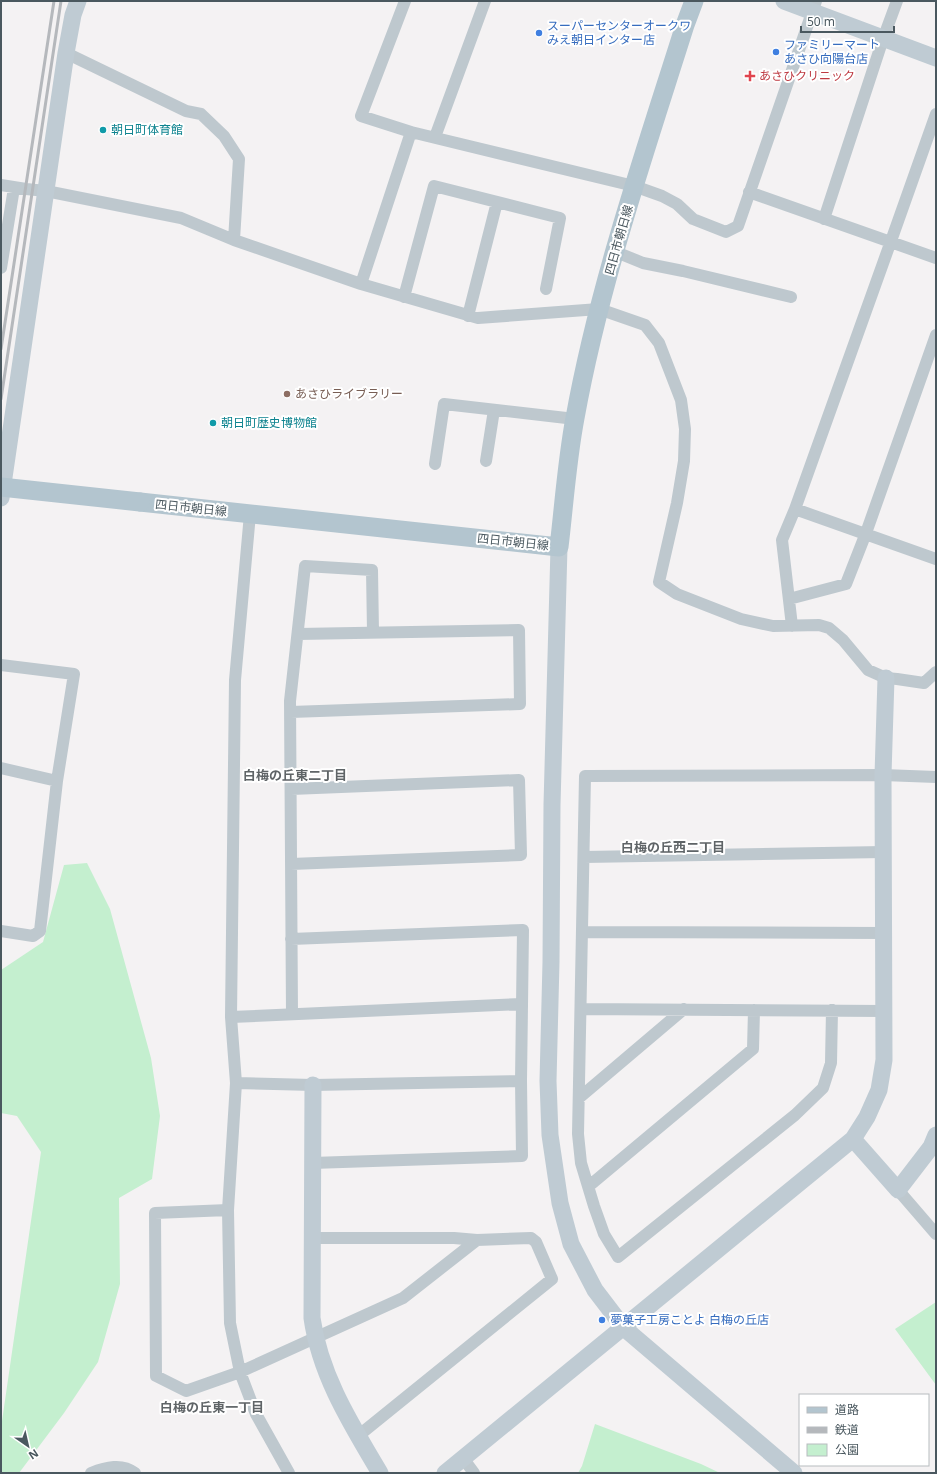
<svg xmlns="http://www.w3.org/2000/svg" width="937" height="1474" viewBox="0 0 937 1474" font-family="'Noto Sans','Noto Sans JP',sans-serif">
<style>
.green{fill:#c4efcf}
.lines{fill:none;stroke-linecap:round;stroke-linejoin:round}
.street{stroke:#bec8ce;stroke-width:12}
.secondary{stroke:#bfcbd3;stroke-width:17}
.primary{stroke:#b3c5cf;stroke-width:19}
.rail{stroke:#b5b8bc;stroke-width:3}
.primary-bridge{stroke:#b3c5cf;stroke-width:19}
.shop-dot{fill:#3f7fe0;stroke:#fff;stroke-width:1.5}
.health-dot{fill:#e0444e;stroke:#fff;stroke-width:1.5}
.culture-dot{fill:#0f9aa8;stroke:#fff;stroke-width:1.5}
.education-dot{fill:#8d6e63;stroke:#fff;stroke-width:1.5}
.labels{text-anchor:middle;stroke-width:4;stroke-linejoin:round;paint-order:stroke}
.shop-label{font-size:12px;fill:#366cbe;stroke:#fff;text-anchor:start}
.health-label{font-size:12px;fill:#be3a42;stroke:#fff;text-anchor:start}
.culture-label{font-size:12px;fill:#0d838f;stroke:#fff;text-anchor:start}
.street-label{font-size:12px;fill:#4a585f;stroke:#fff}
.education-label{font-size:12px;fill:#785e54;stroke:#fff;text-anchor:start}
.neighbourhood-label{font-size:13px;font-weight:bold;fill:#5f6467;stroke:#fff}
</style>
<rect width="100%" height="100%" fill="#f4f2f3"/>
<!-- green -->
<path class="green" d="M87,863L110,909L151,1058L160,1116L152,1179L119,1198L120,1284L98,1362L64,1413L19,1473H1V1428L41,1152L17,1116L1,1113V970L43,942L64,865Z
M936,1302V1385L895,1329Z
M595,1424L701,1464L720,1473H578L582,1466Z"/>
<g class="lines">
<!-- street -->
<path class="street" d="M405,1L361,116L411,132L634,186L662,196L677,204L693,219L726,232L738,226L816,1
M66,53L186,111L201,114L224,136L239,159L234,240
M435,137L485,1
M1,185L26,189L46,191L181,218L234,240L361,284L478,318L599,309L645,325L659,343L681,400L685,429L684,461L677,503L659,582L677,594L741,619L773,626L819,625L829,628L843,640L868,670L886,678L897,679L924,683L936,672
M749,192L936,258
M824,219L883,39L897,1
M616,252L643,263L683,271L791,297
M1,268L14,188
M361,284L411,132
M404,297L434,186L560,218L546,289
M468,316L497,202
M486,461L494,410
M435,464L444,404L575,419
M795,509L936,559
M250,514L235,680L231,1017L236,1083L228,1210L230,1323L240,1372L256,1414L289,1473
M789,599L846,584L866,533L936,335
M792,626L782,540L795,509L891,241L936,114
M1,665L74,674L57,781L40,931L33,936L1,931
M291,712L520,704L519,630L298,634
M1,768L57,781
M291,789L519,780L521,855L291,864
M584,857L884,852
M582,932L884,933
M291,939L523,930L521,1081L522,1156L312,1163
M581,1009L884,1011
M832,1010L831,1063L823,1088L795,1115L618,1257L604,1234L594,1206L581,1163L578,1134L585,776L883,775L936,777
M292,1014L290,701L305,566L372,570L373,632
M231,1017L522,1004
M236,1083L313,1085L521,1081
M579,1098L684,1009
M589,1186L753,1049L754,1010
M898,1190L936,1234
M228,1210L155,1213L156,1376L186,1391L240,1372L403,1298L477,1240
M313,1238H454L477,1240L531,1238L536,1242L552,1279L358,1436
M463,1458L474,1473
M91,1473C106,1467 122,1463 135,1473"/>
<!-- secondary -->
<path class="secondary" d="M784,1L936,58
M1,498L66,53L73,15L78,1
M559,547L552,805L551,962L548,1081L550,1135L560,1203L571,1244L595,1290L624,1328L794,1473
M313,1085L312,1318C320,1375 351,1424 380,1473
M853,1139L898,1190L931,1147L936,1135
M445,1473L853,1139L867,1117L879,1090L884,1060L883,775L886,678"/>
<!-- primary -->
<path class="primary" d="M140,502L559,547C564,505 567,460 575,418C599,285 644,155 685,25L694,1"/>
<!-- rail -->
<path class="rail" d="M1,349L54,1
M1,399L61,1"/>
<!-- primary-bridge -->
<path class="primary-bridge" d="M1,487L140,502"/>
</g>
<!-- markers -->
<g class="shop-dot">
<circle cx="539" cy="33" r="4"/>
<circle cx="776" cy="52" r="4"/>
<circle cx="602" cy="1320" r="4"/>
</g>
<path class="health-dot" d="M748 70h4v4h4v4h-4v4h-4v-4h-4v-4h4z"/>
<g class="culture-dot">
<circle cx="103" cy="130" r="4"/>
<circle cx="213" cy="423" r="4"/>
</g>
<circle class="education-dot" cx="287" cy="394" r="4"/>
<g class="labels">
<!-- shop labels -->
<g class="shop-label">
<text x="547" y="30">スーパーセンターオークワ<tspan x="547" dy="14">みえ朝日インター店</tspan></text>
<text x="784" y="49">ファミリーマート<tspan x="784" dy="14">あさひ向陽台店</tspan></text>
<text x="610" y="1324">夢菓子工房ことよ 白梅の丘店</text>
</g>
<!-- health labels -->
<g class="health-label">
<text x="759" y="80">あさひクリニック</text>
</g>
<!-- culture labels -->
<g class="culture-label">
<text x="111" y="134">朝日町体育館</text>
<text x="221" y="427">朝日町歴史博物館</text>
</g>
<!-- street labels -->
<g class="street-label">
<text transform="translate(619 240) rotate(-74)" y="4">四日市朝日線</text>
<text transform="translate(191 508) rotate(6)" y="4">四日市朝日線</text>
<text transform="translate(513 542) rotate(6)" y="4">四日市朝日線</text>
</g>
<!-- education labels -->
<g class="education-label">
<text x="295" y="398">あさひライブラリー</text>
</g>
<!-- neighbourhood labels -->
<g class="neighbourhood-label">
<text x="295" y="780">白梅の丘東二丁目</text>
<text x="673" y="852">白梅の丘西二丁目</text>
<text x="212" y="1412">白梅の丘東一丁目</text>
</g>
</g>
<!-- border -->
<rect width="937" height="1474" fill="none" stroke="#4a585f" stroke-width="4"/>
<!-- legend -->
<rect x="799" y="1394" width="130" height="72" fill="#ffffff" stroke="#b7bcbf"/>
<rect x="807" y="1407" width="20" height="6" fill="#b3c5cf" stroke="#b7bcbf"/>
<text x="835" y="1414" font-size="12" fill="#4a585f">道路</text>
<rect x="807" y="1427" width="20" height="6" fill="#b5b8bc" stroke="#b7bcbf"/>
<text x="835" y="1434" font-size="12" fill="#4a585f">鉄道</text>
<rect x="807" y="1444" width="20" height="12" fill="#c4efcf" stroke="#b7bcbf"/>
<text x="835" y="1454" font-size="12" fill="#4a585f">公園</text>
<!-- north arrow -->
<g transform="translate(28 1446) rotate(146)" stroke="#ffffff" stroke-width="3" paint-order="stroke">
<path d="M0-3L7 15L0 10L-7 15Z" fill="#4a585f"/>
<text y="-6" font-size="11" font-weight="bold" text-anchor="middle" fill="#4a585f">N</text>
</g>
<!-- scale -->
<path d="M801 26v6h93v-6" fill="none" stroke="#4a585f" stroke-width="2"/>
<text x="807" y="26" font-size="12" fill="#4a585f" stroke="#ffffff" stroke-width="3" paint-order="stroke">50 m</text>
</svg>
